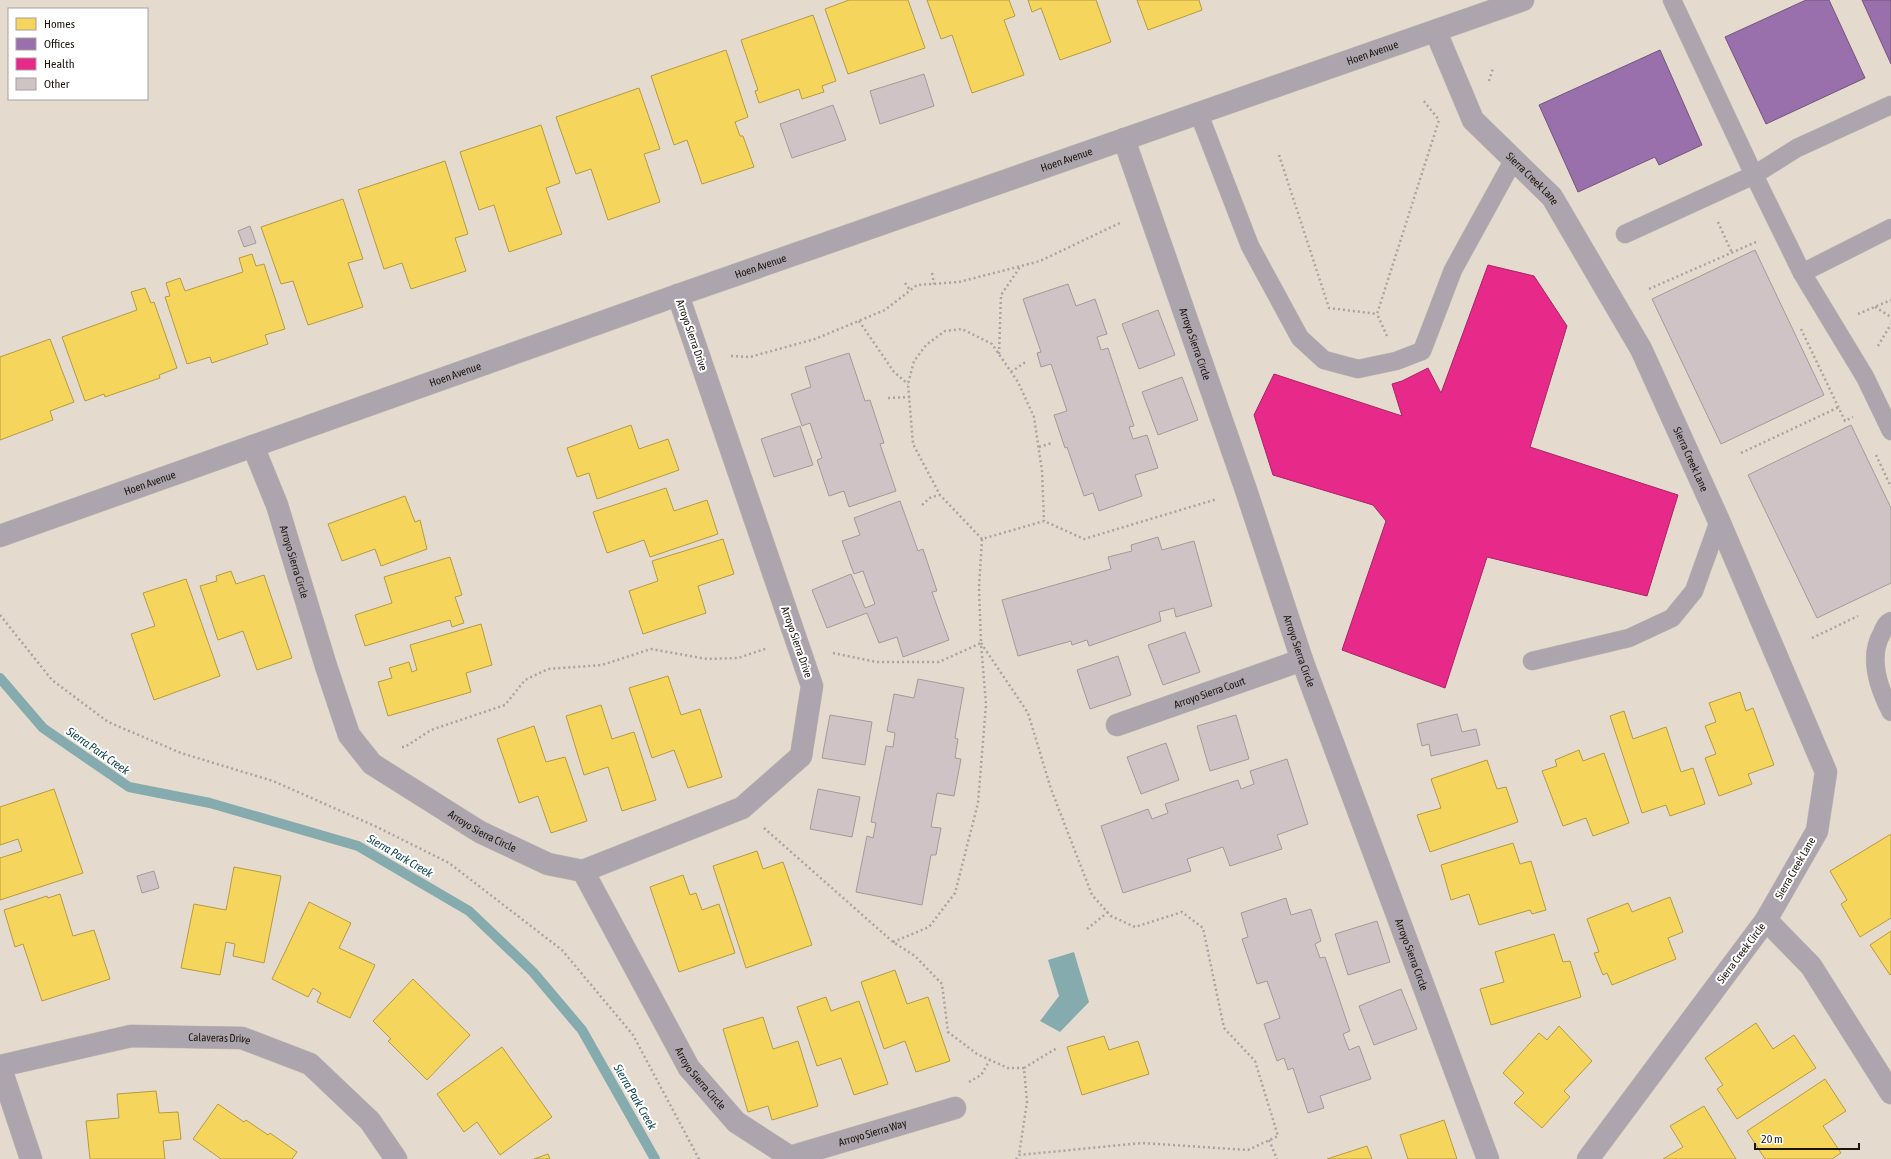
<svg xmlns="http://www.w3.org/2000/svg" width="1891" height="1159" viewBox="0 0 1891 1159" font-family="'Asap Condensed',sans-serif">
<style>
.water{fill:#85abaf}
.homes{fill:#f6d55c;stroke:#b49b44}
.offices{fill:#9970ab;stroke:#73557b}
.health{fill:#e7298a;stroke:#aa2364}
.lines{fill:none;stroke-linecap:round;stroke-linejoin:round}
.stream{stroke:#85abaf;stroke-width:10}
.building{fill:#cfc3c5;stroke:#a39b99}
.service-casing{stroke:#c2bab1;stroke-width:19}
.minor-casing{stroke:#c2bab1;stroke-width:23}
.tertiary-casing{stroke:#c2bab1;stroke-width:23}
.path{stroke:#a9a3a3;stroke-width:2.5;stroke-dasharray:2 3;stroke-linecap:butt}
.service{stroke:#ada5ae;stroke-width:18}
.minor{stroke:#ada5ae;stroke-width:22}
.tertiary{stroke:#ada5ae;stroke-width:22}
.labels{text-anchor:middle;stroke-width:4;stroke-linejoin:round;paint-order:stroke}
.street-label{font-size:11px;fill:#1b150c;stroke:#fff}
.water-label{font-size:12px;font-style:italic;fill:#114750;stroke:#fff}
</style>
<rect width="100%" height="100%" fill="#e4dbce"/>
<!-- water -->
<path class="water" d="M1074,952L1089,1002L1060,1032L1040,1021L1059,996L1048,960Z"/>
<!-- homes -->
<path class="homes" d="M849,0H908L925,48L848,74L825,9Z
M927,0H1009L1015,16L1004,20L1024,75L972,93L952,35L941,39Z
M1028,0H1096L1111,42L1060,60L1041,8L1032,12Z
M1137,0H1199L1202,10L1148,30Z
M813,15L836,81L822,86L824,92L802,99L799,89L759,103L755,91L758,90L741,40Z
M726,50L748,117L735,122L740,136H743L754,167L702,184L687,140L674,145L651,76Z
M639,88L660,149L644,154L660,202L608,220L591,169L576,174L556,117Z
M541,125L560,183L546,188L562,234L509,252L494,205L479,210L460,152Z
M445,161L468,234L455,238L466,271L411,289L402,263L384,269L358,190Z
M343,199L363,259L348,263L363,307L308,325L293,281L281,284L261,227Z
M252,254L256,266L264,264L285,329L265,335L268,344L212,363L210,357L187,364L165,297L170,296L166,283L180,278L185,291L243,272L239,258Z
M145,288L151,303L154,302L177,368L159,375L160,378L105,397L104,394L85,401L62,337L137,310L131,292Z
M50,339L74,402L50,411L53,420L0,440V357Z
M631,425L639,449L668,439L679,470L597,499L589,473L577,477L567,448Z
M666,488L674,511L707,500L718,534L650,557L644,540L607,553L593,512Z
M405,496L415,522L420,520L427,549L381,566L375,549L342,561L328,524Z
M723,539L734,574L698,586L706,613L643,634L629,591L658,581L652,561Z
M450,557L462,595L455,597L464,623L452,627L450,620L365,646L355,615L392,603L384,577Z
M231,571L236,584L264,575L292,658L257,670L243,631L218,640L200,586L217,581L216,576Z
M186,579L220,676L154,700L131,634L155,626L143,593Z
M481,624L492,665L466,673L471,692L388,716L378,682L392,678L389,668L409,662L412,672L417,670L410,645Z
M668,676L681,715L700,709L722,777L688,788L674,750L652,758L629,688Z
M1740,692L1746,711L1753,708L1774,765L1748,774L1752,784L1719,796L1705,758L1716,754L1705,726L1716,722L1709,703Z
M601,705L612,739L634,732L656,800L622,811L608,767L584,775L566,716Z
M1624,711L1633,739L1666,727L1681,772L1693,768L1705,804L1670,816L1666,805L1642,813L1610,716Z
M534,726L546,762L565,757L587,821L551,833L538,796L519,803L497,739Z
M1579,750L1583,761L1604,753L1629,823L1593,836L1586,818L1563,826L1542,771L1557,766L1555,760Z
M1487,760L1497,789L1506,787L1518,822L1430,852L1417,815L1441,808L1431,779Z
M54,789L83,873L0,900V858L22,851L18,839L0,845V807Z
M1891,834V918L1860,937L1841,904L1847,900L1830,871Z
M1513,843L1520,864L1531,861L1546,910L1532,914L1530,910L1479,925L1469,894L1451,900L1441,865Z
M757,851L763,869L783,862L812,945L746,968L713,866Z
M234,867L281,876L264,963L233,956L235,944L226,942L220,975L181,968L194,904L226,910Z
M683,875L690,895L696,893L702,910L719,904L735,953L679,972L650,887Z
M60,894L73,936L94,930L110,979L42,1001L23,944L15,947L4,910L47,896L48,898Z
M1670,897L1683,932L1668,938L1676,959L1612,985L1607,973L1603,975L1594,953L1599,952L1587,919L1628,903L1632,912Z
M309,902L351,923L339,948L375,965L350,1018L317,1002L321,993L313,988L308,997L272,979Z
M1891,931V974L1890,975L1870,945Z
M1554,934L1563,962L1570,961L1581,997L1491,1025L1480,989L1504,982L1495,952Z
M895,970L907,1004L928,997L950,1061L916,1072L905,1041L884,1049L861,982Z
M413,979L470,1035L427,1080L388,1041L391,1039L373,1021Z
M826,997L831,1011L859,1001L888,1084L854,1095L841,1058L817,1066L797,1007Z
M763,1017L773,1049L798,1041L818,1106L772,1120L768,1106L748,1112L723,1029Z
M1756,1023L1773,1049L1794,1035L1816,1068L1737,1119L1717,1089L1723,1085L1705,1058Z
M1559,1026L1592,1061L1564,1091L1570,1097L1542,1128L1514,1103L1524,1093L1503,1073L1539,1033L1547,1040Z
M1104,1036L1109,1050L1138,1041L1149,1074L1082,1095L1067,1047Z
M502,1047L552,1117L500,1155L477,1122L464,1132L437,1094Z
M1825,1079L1846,1111L1823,1126L1841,1153L1832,1159H1765L1747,1131Z
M156,1091L159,1113L178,1112L181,1139L163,1141L165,1159H90L86,1121L119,1118L117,1094Z
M218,1104L244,1122L246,1120L268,1135L270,1133L297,1152L292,1159H221L193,1139Z
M1704,1106L1736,1159H1663L1683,1147L1670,1126Z
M1444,1120L1457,1159H1408L1400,1135Z
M1367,1146L1372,1159H1327Z
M548,1154L550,1159H534Z"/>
<!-- offices -->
<path class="offices" d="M1806,0H1829L1865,78L1766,124L1725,37Z
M1862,0H1891V64Z
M1660,50L1702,145L1659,165L1655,157L1578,192L1539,105Z"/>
<!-- health -->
<path class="health" d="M1488,265L1534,276L1567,326L1530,447L1678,495L1647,596L1487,557L1445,688L1342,650L1386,521L1373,505L1273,475L1254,415L1274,374L1402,416L1392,384L1402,381L1428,368L1441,393Z"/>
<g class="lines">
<!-- stream -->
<path class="stream" d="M0,678L43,728L129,787L210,803L358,846L469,911L533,972L582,1030L655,1159"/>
</g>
<!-- building -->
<path class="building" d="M924,74L934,106L880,124L870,91Z
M833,105L846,140L792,158L780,124Z
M250,226L256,243L244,247L238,231Z
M1755,250L1824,395L1721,444L1652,299Z
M1068,284L1076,306L1095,299L1107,334L1097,337L1101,350L1108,348L1134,426L1129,427L1133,439L1147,435L1158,468L1135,475L1142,496L1099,511L1093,493L1084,496L1067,447L1065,448L1054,415L1067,411L1051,364L1041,367L1037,353L1041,352L1023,299Z
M1158,310L1175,355L1139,369L1122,324Z
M849,353L865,401L870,400L884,443L880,444L896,491L849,507L844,491L829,496L817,460L822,458L810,423L802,426L791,394L811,387L805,367Z
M1182,377L1198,420L1158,435L1142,392Z
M1851,425L1891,508V583L1817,618L1748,475Z
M800,426L813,465L774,477L761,439Z
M900,501L918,551L923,549L937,591L932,592L949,640L903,657L897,637L879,643L867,613L827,628L812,590L851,574L865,608L875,604L863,571L854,574L842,541L860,535L854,518Z
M1158,537L1162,550L1194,541L1212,606L1176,617L1174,608L1159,612L1161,621L1089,646L1087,640L1072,645L1071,641L1018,656L1002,600L1111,569L1108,557L1132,551L1131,545Z
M1185,632L1200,672L1163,685L1148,645Z
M1118,656L1131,695L1090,709L1077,670Z
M918,679L964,688L955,738L958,739L955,758L961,759L954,796L937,793L931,827L941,828L936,855H931L922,905L856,892L867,836L873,838L876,823L871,822L886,746L893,747L895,733L887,731L894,694L914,698Z
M1457,714L1462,732L1476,729L1480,745L1431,756L1429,744L1422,746L1417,724Z
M830,715L872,722L865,765L822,758Z
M1236,715L1249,759L1210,771L1197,726Z
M1166,743L1179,780L1141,794L1127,757Z
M1287,759L1308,824L1277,835L1282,849L1230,866L1223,847L1187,859L1191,871L1123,893L1101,826L1148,809L1152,819L1168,813L1165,804L1238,780L1241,789L1254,784L1250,771Z
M818,789L860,797L852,837L810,829Z
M154,871L159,888L142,893L137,876Z
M1286,898L1291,915L1311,909L1321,941L1315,944L1320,958L1325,957L1350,1031L1343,1034L1349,1050L1359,1046L1371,1079L1320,1096L1324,1108L1308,1113L1293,1068L1288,1070L1284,1058L1277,1061L1264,1024L1280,1018L1267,981L1257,984L1242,939L1248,937L1241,913Z
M1377,921L1390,962L1348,975L1335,934Z
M1401,989L1417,1029L1374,1045L1359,1006Z"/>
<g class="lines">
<defs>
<path id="service" d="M1672,0L1754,175L1797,148L1891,105
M1199,114L1250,246L1300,338L1324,360L1358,369L1396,361L1422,351L1453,270L1514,159
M1625,234L1754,175L1802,273L1865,377L1891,431
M1802,273L1891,228
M1891,621C1886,623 1884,628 1882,633C1868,657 1879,689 1891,712
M1532,661L1629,638L1672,618L1694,591L1719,521"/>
<g id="minor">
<path id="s1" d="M1436,32L1473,120L1552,197L1641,349L1719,521L1826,772L1817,831L1766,920L1588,1159"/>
<path id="s2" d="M1124,139L1246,490L1302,660L1488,1159"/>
<path id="s3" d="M253,446L277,505L326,666L349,735L372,764L480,832L548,864L583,871L689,1068L736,1122L790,1157L789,1159"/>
<path id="s4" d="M1117,725L1302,660"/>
<path d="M583,871L742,808L801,756L812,686L678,295"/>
<path d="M1766,920L1811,966L1891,1093"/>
<path id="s5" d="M790,1157L955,1108"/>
<path id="s6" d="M31,1159L0,1066L131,1036L242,1038L310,1064L370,1121L396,1159"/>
</g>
<g id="tertiary">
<path id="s7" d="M0,536L678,295L1523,0"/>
</g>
</defs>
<!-- service casing -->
<use href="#service" class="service-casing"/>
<!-- minor casing -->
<use href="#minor" class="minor-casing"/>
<!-- tertiary casing -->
<use href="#tertiary" class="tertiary-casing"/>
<!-- path -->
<path class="path" d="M1489,81L1493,68
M1279,155L1329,308L1377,314
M1718,222L1732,253
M932,273L934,284
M905,283L910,290
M1649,289L1756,242
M1875,307L1891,317
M1858,314L1891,300
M859,321L894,372L908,384
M1801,329L1845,421L1853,417
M1387,336L1377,314L1439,120L1423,100
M1878,346L1891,324
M999,354L1001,295L1020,267
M731,356L750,357L815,339L885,310L917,285L959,282L1040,261L1122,222
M1011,372L1027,361
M888,398L910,397
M1039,447L1052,443
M1741,453L1839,407
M1876,455L1891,487
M922,505L931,497L940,495
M982,539L940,495L913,444L908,384L914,361L926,345L945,331L962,329L992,344L1018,382L1034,417L1042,471L1044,521
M0,615L52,680L108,722L181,753L273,781L377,827L449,863L562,950L633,1035L699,1159
M1812,638L1858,616
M981,643L1028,713L1051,789L1092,895L1111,916L1135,927L1182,912L1203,928L1224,1028L1255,1061L1278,1136L1248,1150L1142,1143L1019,1155L1016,1159
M833,653L877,662H939L981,643L979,588L982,539L1044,521L1084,539L1217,499
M402,747H405L431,730L505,705L525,680L548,669L602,665L651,649L707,659L738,658L768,648
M764,828L893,942L915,956L942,984L948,1032L977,1054L1008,1068H1024L1027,1102L1019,1155
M1087,929L1108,912
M893,942L929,927L955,893L978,803L986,704L981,644
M1024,1068L1057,1048
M969,1082L981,1075L990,1060
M1269,1140L1277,1159"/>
<!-- service -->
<use href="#service" class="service"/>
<!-- minor -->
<use href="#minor" class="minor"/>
<!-- tertiary -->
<use href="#tertiary" class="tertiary"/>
</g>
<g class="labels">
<!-- street labels -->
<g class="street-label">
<text dy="4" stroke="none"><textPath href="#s7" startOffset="1455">Hoen Avenue</textPath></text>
<text dy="4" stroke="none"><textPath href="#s7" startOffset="1131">Hoen Avenue</textPath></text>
<text dy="4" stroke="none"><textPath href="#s1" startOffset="179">Sierra Creek Lane</textPath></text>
<text dy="4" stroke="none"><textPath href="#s7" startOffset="807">Hoen Avenue</textPath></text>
<text transform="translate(692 335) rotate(71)" y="4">Arroyo Sierra Drive</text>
<text dy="4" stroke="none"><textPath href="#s2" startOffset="217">Arroyo Sierra Circle</textPath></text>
<text dy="4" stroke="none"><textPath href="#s7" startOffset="483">Hoen Avenue</textPath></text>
<text dy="4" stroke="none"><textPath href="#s1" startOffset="503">Sierra Creek Lane</textPath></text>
<text dy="4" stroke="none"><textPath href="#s7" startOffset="159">Hoen Avenue</textPath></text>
<text dy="4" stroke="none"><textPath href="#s3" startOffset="123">Arroyo Sierra Circle</textPath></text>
<text transform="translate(797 642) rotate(71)" y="4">Arroyo Sierra Drive</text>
<text dy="4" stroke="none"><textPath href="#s2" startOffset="541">Arroyo Sierra Circle</textPath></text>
<text dy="4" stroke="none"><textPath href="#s4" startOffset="98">Arroyo Sierra Court</textPath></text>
<text dy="4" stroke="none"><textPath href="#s3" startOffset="471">Arroyo Sierra Circle</textPath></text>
<text transform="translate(1795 868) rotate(-60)" y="4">Sierra Creek Lane</text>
<text transform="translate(1741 953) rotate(-53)" y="4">Sierra Creek Circle</text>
<text dy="4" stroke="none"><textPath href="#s2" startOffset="865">Arroyo Sierra Circle</textPath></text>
<text dy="4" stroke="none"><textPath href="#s6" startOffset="321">Calaveras Drive</textPath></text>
<text dy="4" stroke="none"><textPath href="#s3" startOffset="819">Arroyo Sierra Circle</textPath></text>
<text dy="4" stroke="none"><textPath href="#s5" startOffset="86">Arroyo Sierra Way</textPath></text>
</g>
<!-- water labels -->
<g class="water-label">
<text transform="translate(98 751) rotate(35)" y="4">Sierra Park Creek</text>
<text transform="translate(400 856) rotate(30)" y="4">Sierra Park Creek</text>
<text transform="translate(635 1097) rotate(60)" y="4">Sierra Park Creek</text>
</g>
</g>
<!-- legend -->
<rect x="8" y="8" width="140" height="92" fill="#ffffff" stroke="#a4a19e"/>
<rect x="16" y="18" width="20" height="12" fill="#f6d55c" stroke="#a4a19e"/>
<text x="44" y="28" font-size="12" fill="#1b150c">Homes</text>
<rect x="16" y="38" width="20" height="12" fill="#9970ab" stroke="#a4a19e"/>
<text x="44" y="48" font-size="12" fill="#1b150c">Offices</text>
<rect x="16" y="58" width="20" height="12" fill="#e7298a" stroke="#a4a19e"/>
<text x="44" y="68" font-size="12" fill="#1b150c">Health</text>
<rect x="16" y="78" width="20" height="12" fill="#cfc3c5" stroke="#a4a19e"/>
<text x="44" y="88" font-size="12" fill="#1b150c">Other</text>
<!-- scale -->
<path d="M1755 1143v6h104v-6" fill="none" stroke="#1b150c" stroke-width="2"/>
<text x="1761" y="1143" font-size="12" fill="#1b150c" stroke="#ffffff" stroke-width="3" paint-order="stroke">20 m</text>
</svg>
